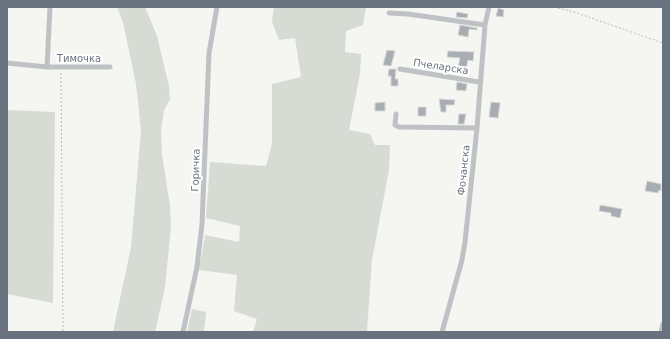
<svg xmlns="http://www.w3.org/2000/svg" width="670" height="339" viewBox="0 0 670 339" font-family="'DejaVu Sans',sans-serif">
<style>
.green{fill:#d6dbd4}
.building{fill:#a7adb2;stroke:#d6d7d5}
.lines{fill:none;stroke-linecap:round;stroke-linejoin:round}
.path{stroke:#b9bbbd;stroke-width:1;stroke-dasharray:2 2;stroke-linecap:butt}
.minor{stroke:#bfc2c5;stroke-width:5}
.labels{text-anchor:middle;stroke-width:4;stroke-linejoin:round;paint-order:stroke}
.street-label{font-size:10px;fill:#68737f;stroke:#fff}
</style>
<rect width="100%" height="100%" fill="#f5f5f2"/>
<!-- green -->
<path class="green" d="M117,7H145L157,36L169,86L170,99L164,110L161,131L162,154L170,206L171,226L165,288L155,332H113L131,247L141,131L136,84L123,22Z
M274,7H366L363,25L346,31L345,52L361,54L360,74L349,130L370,134L375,145H390L389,170L372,260L367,332H253L257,319L234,311L237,275L199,270L205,235L239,242L240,226L206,218L210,162L266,166L272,144V84L301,77L295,38L279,40L272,22Z
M7,110L55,112L53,303L7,294Z
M192,309L206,312L204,332H187Z"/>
<!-- building -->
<path class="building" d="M498,8L504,10L503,17L496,16Z
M457,12L468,14L467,18L456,17Z
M460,25L477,28V30L469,29L468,37L458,35Z
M387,50L395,51L391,66L383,65Z
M448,51L474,52L473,61L468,60L466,70L458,68L460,58L447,57Z
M389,69H396L395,79H398V86H391V76H388Z
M457,82L467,84L466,91L456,90Z
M439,99L455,100L454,105H446V112H441Z
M385,102V111H375V103Z
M491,102L500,103L498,118L489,117Z
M418,107H426V116H418Z
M459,114H466L464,124H458Z
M647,181L661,184V191L659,190L658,193L645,191Z
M600,205L622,209L620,218L611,216V213L599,211Z"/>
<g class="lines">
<!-- path -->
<path class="path" d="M554,7L574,12L663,43
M61,73L63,332"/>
<!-- minor -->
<path class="minor" d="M389,13L408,14L485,25
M7,63L47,67L50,7
M47,67H110
M400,69L479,82
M396,114L395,125L399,127L477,128
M183,332L197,267L202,224L209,53L217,7
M442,332L462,260L465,242L477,128L485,25L489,7
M661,332L663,324"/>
</g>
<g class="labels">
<!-- street labels -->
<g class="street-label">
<text x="79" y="62">Тимочка</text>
<text transform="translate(441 66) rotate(9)" y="4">Пчеларска</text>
<text transform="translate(195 170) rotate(-88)" y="4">Горичка</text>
<text transform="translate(463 170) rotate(-84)" y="4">Фочанска</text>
</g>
</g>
<!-- border -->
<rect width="670" height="339" fill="none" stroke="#68737f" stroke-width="16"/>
</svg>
